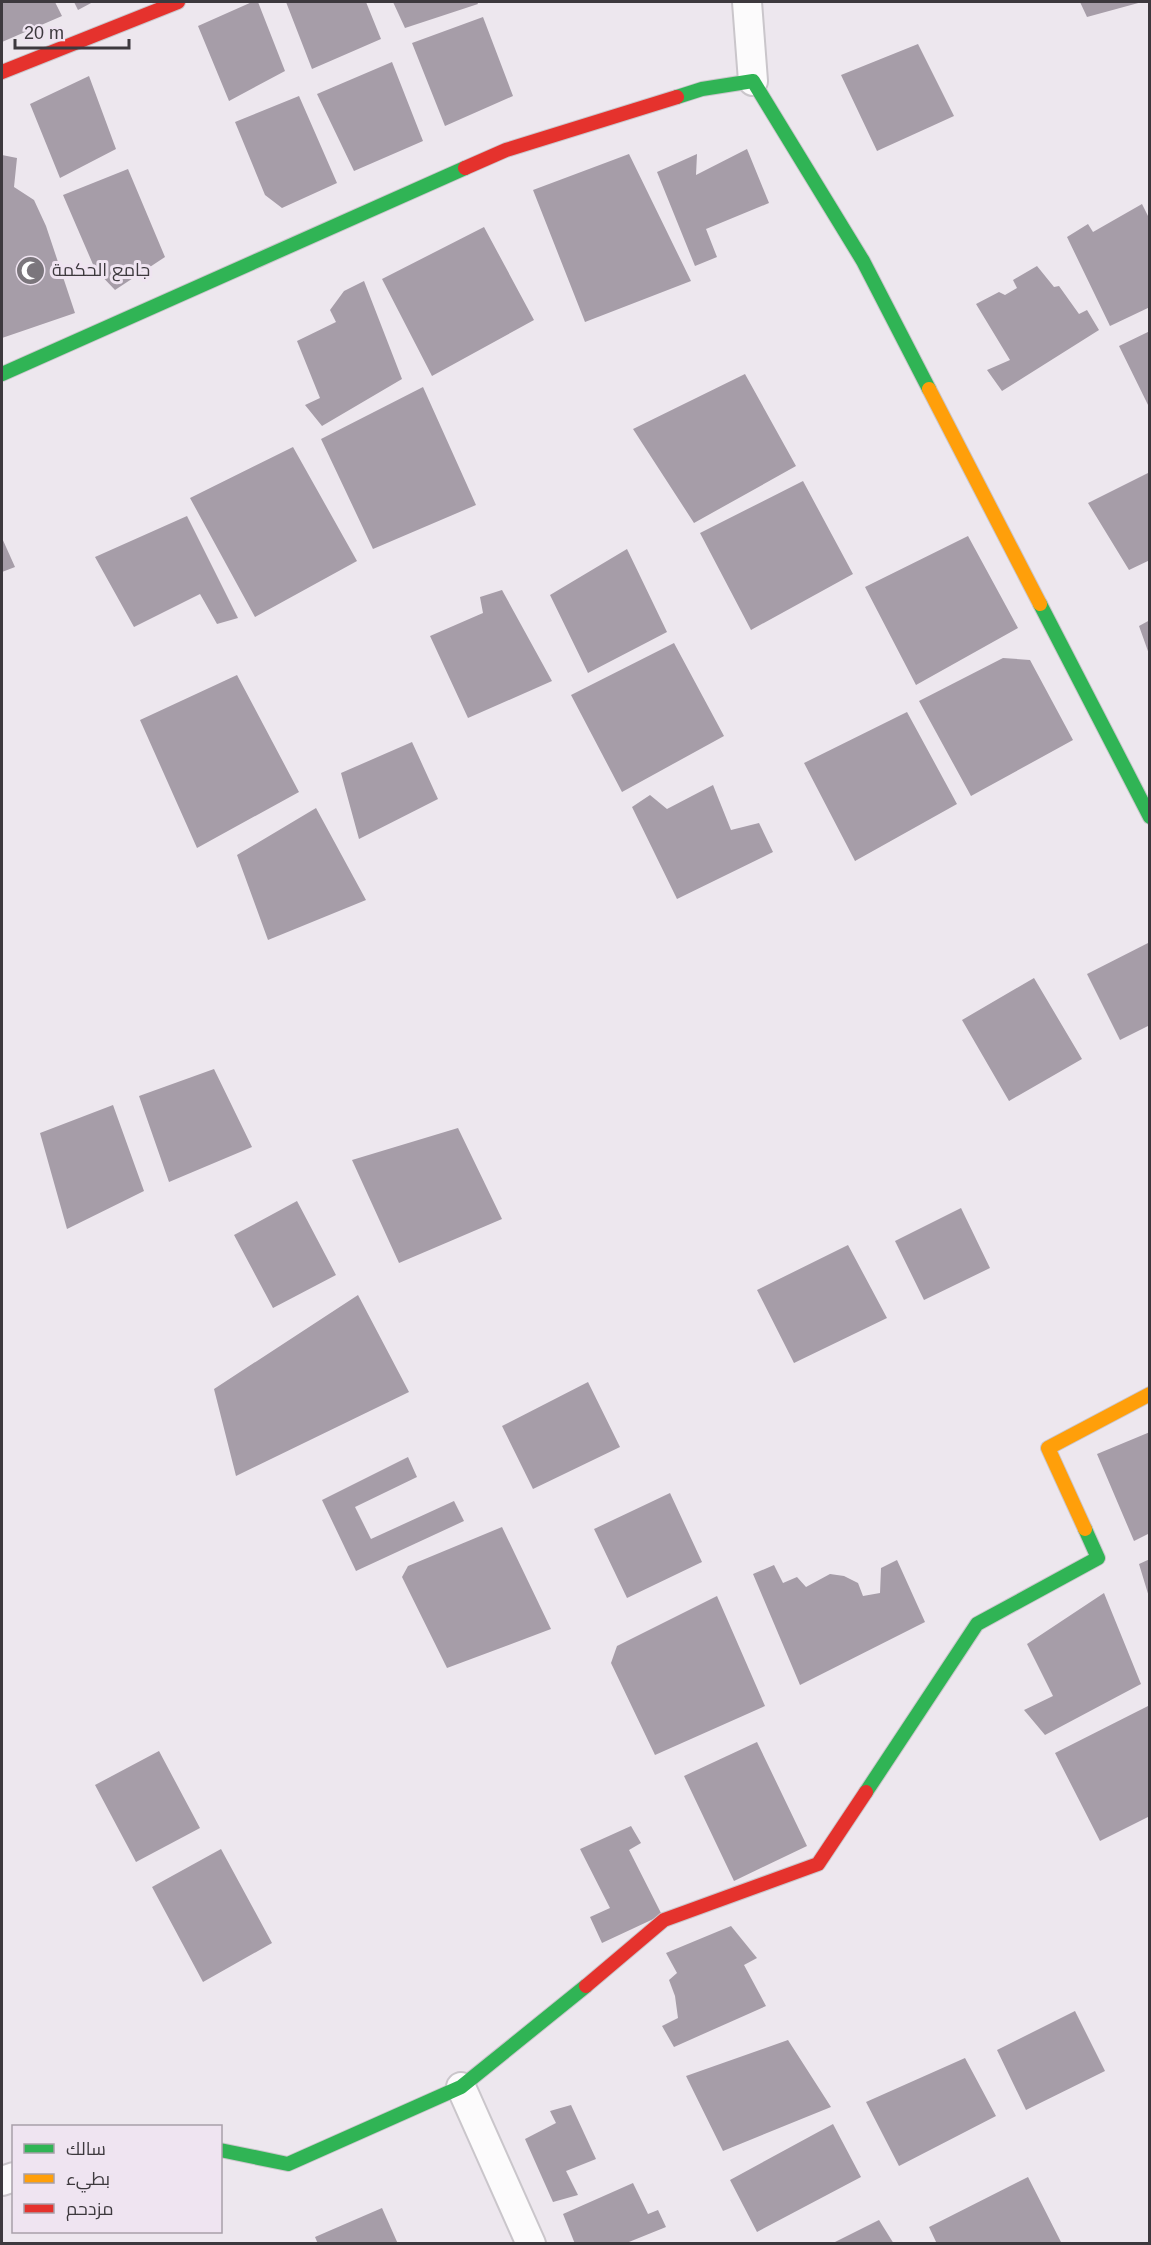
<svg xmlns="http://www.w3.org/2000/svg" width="1151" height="2245" viewBox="0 0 1151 2245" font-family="Helvetica,Cairo,sans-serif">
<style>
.building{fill:#a69da8}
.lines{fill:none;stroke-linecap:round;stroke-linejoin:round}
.street-casing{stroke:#cac6cb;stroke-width:32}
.fast-casing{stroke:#cac6cb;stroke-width:16}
.slow-casing{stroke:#cac6cb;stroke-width:16}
.jam-casing{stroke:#cac6cb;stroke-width:16}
.street{stroke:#fcfbfc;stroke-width:28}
.fast{stroke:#30b455;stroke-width:14}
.slow{stroke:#ff9f0a;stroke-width:14}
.jam{stroke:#e5322d;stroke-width:14}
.labels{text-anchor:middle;stroke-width:6;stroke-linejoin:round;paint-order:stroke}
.poi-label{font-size:18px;fill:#3d393e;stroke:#efe4f1;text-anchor:start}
</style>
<rect width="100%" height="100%" fill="#ede7ee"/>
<!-- building -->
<path class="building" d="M2,2H55L62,16L2,42Z
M74,2H93L78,10Z
M252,2H258L285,71L229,101L198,26Z
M286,2H366L381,39L312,69Z
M393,2H477L478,4L405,28Z
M1080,2H1142L1087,17Z
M483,17L513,96L445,126L412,43Z
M918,44L954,116L877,151L841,75Z
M392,62L423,141L354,171L317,94Z
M89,76L116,149L60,178L30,104Z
M299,96L337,183L282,208L265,195L235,122Z
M747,149L769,203L706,229L717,257L695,266L657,172L697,154L696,175Z
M629,154L691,281L585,322L533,190Z
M2,155L17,158L14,187L34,200L46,226L75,313L2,338Z
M128,169L165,257L115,290L95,269L63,195Z
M1142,204L1150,220V307L1110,326L1067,237L1088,224L1093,232Z
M484,227L534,320L432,376L382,279Z
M1037,266L1054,287L1059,286L1079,314L1087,310L1099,330L1002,391L987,370L1010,360L976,304L999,292L1005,295L1017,288L1013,280Z
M364,281L402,379L322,426L305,405L320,398L297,341L336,322L330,310L344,291Z
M1150,331V409L1119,346Z
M745,374L796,466L694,523L633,429Z
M423,387L476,505L373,549L321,439Z
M293,447L357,561L255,617L190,498Z
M1150,472V560L1129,570L1088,503Z
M803,481L853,574L751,630L700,533Z
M187,516L238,618L217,624L200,594L134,627L95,557Z
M968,536L1018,628L916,685L865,587Z
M2,538L15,567L2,572Z
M627,549L667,632L588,673L550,595Z
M502,590L552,681L468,718L430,636L483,613L480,597Z
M1150,620V654H1149L1139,626Z
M674,643L724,736L622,792L571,695Z
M1003,658L1030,660L1073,740L971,796L919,701Z
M237,675L299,792L197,848L140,720Z
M907,712L957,804L855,861L804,763Z
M412,742L438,799L359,839L341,773Z
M713,785L731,830L759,823L773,852L677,899L632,807L650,795L667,809Z
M316,808L366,900L268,940L237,855Z
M1150,942V1025L1120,1040L1087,974Z
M1034,978L1082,1059L1009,1101L962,1020Z
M214,1069L252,1147L169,1182L139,1096Z
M113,1105L144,1191L67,1229L40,1133Z
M458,1128L502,1219L399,1263L352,1160Z
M297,1201L336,1275L273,1308L234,1235Z
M961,1208L990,1268L924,1300L895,1241Z
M848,1245L887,1318L794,1363L757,1290Z
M358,1295L409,1392L236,1476L214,1389Z
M588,1382L620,1447L533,1489L502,1426Z
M1150,1432V1533L1134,1541L1097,1454Z
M408,1457L417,1477L355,1507L371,1539L454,1501L464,1521L356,1571L322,1500Z
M670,1493L702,1562L627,1598L594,1529Z
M502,1527L551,1629L447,1668L402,1577L408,1566Z
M1150,1559V1597H1149L1139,1564Z
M897,1560L925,1622L800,1685L753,1574L774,1565L783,1583L797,1577L806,1587L830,1574L844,1576L858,1583L863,1596L880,1593L881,1568Z
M1104,1593L1141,1684L1045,1735L1024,1710L1053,1696L1027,1644Z
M717,1596L765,1706L655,1755L611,1663L617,1646Z
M1150,1705V1816L1100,1841L1055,1753Z
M757,1742L807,1846L734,1881L684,1776Z
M159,1751L200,1828L136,1862L95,1785Z
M631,1826L641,1843L629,1850L662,1915L602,1943L590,1917L610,1908L580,1849Z
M221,1849L272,1943L203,1982L152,1887Z
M731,1926L757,1958L744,1965L766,2006L674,2047L662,2026L678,2018L675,1996L669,1980L677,1973L666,1953Z
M1075,2011L1105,2071L1026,2110L997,2050Z
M788,2040L831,2107L723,2151L686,2076Z
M965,2058L996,2116L899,2166L866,2102Z
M571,2105L596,2159L566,2171L578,2195L553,2202L525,2139L556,2123L550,2111Z
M833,2124L861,2177L757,2232L730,2180Z
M1028,2177L1062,2244H937L929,2227Z
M633,2183L648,2214L658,2210L666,2227L624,2244H575L563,2214Z
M382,2208L398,2244H318L315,2237Z
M879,2220L894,2244H831Z"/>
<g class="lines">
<defs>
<path id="street" d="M747,2L753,81
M461,2087L531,2244
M2,2181L14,2177"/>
<path id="fast" d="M677,97L702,89L753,81L863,261L929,389
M2,374L465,168
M1040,604L1150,817
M866,1792L977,1624L1098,1558L1085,1529
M220,2150L288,2164L461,2087L586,1986"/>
<path id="slow" d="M929,389L1040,604
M1085,1529L1048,1448L1150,1394"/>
<path id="jam" d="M2,72L178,2
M465,168L506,150L677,97
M586,1986L664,1920L818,1864L866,1792"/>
</defs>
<!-- street casing -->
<use href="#street" class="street-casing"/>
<!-- fast casing -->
<use href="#fast" class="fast-casing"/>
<!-- slow casing -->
<use href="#slow" class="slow-casing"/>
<!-- jam casing -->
<use href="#jam" class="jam-casing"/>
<!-- street -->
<use href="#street" class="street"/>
<!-- fast -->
<use href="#fast" class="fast"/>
<!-- slow -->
<use href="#slow" class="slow"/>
<!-- jam -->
<use href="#jam" class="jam"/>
</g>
<!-- icons -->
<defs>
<symbol id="mosque-disc" viewBox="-11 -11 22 22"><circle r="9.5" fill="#7b767c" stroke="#efe4f1"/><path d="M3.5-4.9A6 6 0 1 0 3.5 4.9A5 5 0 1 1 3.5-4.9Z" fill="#fff"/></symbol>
</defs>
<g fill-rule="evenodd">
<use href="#mosque-disc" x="14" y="254" width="33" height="33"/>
</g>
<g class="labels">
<!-- poi labels -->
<g class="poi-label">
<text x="52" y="276">جامع الحكمة</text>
</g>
</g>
<!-- border -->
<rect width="1151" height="2245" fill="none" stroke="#3d393e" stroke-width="6"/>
<!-- legend -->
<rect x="12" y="2125" width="210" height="108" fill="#efe4f1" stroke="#a8a0a9" stroke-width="1.5"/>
<rect x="24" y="2144" width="30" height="9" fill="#30b455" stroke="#a8a0a9" stroke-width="1.5"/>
<text x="66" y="2155" font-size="18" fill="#3d393e">سالك</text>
<rect x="24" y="2174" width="30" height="9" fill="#ff9f0a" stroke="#a8a0a9" stroke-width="1.5"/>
<text x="66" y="2185" font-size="18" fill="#3d393e">بطيء</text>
<rect x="24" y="2204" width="30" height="9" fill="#e5322d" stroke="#a8a0a9" stroke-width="1.5"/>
<text x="66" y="2215" font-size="18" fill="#3d393e">مزدحم</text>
<!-- scale -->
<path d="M15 39v9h114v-9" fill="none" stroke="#3d393e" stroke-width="3"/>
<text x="24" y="39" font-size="18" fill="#3d393e" stroke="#efe4f1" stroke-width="4.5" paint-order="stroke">20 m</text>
</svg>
